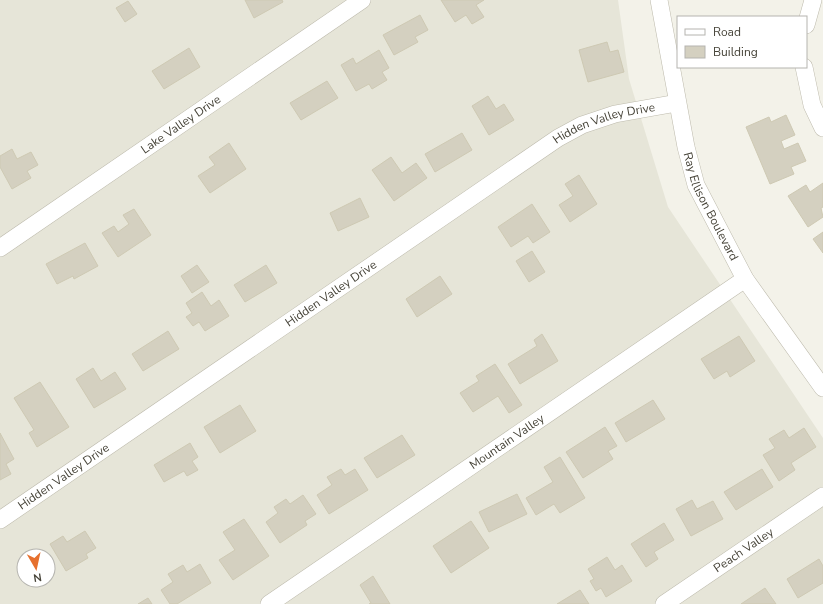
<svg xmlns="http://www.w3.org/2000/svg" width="823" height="604" viewBox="0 0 823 604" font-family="'Nunito Sans',sans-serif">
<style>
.residential{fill:#e6e5d8;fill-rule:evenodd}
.building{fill:#d4d0c0;stroke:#cec9b3}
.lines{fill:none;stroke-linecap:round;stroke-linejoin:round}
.minor-casing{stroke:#bebbad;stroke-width:18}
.minor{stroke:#fff;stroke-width:17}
.labels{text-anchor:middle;stroke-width:3;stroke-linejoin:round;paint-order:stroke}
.street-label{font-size:12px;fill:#464338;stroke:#fff}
</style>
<rect width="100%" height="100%" fill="#f3f2e9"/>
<!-- residential -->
<path class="residential" d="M0,0H618L629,79L668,207L823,438V604H0ZM24,556H48V580H24Z"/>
<!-- building -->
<path class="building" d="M245,0H282L283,2L254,18Z
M441,0H484L476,5L484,17L472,24L466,15L455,22Z
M128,1L137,14L125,22L116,8Z
M420,15L428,30L415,37L418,42L394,55L383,35Z
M607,42L610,52L618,50L624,72L588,82L579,50Z
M189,48L200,67L164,89L152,71Z
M379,50L389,68L382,72L387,80L372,89L369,84L356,91L341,65L353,58L356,64Z
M327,81L338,98L301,120L290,103Z
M488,96L496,109L504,104L514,120L489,135L472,106Z
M786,115L795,135L781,141L784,149L798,143L806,161L791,167L794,174L770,184L746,127L769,117L771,122Z
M462,133L472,150L435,172L425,154Z
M229,143L246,169L210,193L198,176L215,165L209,157Z
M12,149L17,159L31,152L38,165L27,171L31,178L12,189L0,167V156Z
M391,157L402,173L416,163L427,178L394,201L372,170Z
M579,175L597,204L570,222L559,205L573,196L565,184Z
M823,183V207L821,208L823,217L808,227L788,196L806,185L810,192Z
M360,198L369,217L338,231L330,213Z
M532,204L550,232L533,243L528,236L511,247L498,227Z
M134,209L151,235L118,257L102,233L114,226L118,232L129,224L123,215Z
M823,232V253L813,239Z
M85,243L98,266L74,279L73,276L57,284L46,264Z
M532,251L545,272L529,282L516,261Z
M197,265L209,282L192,293L181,276Z
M266,265L277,283L245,302L234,285Z
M440,276L452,294L417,317L406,299Z
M202,292L211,306L219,300L229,316L205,331L199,322L193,326L186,317L192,313L186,303Z
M168,331L179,349L143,371L132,354Z
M542,334L558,361L520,384L508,364L537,346L534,340Z
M739,336L755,361L730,377L727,371L714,379L701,359Z
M495,364L522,405L509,413L498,396L473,412L460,393L479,381L476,376Z
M93,368L101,381L115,372L126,389L94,408L76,379Z
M40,382L69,427L37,447L29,433L34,430L14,398Z
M653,400L665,419L626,442L615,423Z
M240,405L256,431L220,453L204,427Z
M605,427L617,446L608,451L613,459L583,478L566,452Z
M804,428L816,447L791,463L795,470L779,481L763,455L775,448L769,439L784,430L789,438Z
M0,433L14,459L6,464L11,474L0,480Z
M402,435L415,455L377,478L364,458Z
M190,443L198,457L192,461L198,470L187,476L184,471L164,482L154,465Z
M560,457L585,498L560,513L554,504L536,515L526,498L553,482L544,467Z
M341,469L345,475L355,469L368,490L329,514L317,495L332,485L327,477Z
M762,469L773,487L736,510L724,492Z
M517,494L527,514L489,532L479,512Z
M303,495L316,514L305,521L307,525L280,543L266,522L278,513L274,507L286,499L290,504Z
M692,500L697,509L713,501L723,519L691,536L676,509Z
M244,519L269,556L233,580L219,560L235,550L223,532Z
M471,521L489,548L451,573L433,546Z
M664,523L674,540L654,552L658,559L646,567L631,544Z
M85,531L96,548L86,554L88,558L66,571L50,544L63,536L67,542Z
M607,557L615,570L622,565L632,581L606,597L601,588L596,591L590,581L594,579L588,569Z
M819,559L823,566V583L798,598L787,579Z
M200,564L211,583L177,604H170L161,590L173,582L168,574L183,565L187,572Z
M373,576L390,604H369L371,603L360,585Z
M765,588L776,604H741Z
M580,590L589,604H557Z
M148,598L152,604H138Z"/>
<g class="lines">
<defs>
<g id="minor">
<path id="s1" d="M659,0L686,147L696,185L745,279L823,388"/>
<path d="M806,25L813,0"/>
<path d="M804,67L812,105L823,128"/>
<path id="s2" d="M0,248L362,0"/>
<path id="s3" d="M0,520L558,138L582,125L615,114L677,103"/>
<path id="s4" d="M269,604L745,279"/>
<path id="s5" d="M664,604L823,496"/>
</g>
</defs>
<!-- minor casing -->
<use href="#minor" class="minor-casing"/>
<!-- minor -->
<use href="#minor" class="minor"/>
</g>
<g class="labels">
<!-- street labels -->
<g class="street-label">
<text dy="4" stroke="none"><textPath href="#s2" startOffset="219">Lake Valley Drive</textPath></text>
<text dy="4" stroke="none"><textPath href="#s3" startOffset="725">Hidden Valley Drive</textPath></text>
<text dy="4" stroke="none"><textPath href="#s1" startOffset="214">Ray Ellison Boulevard</textPath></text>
<text dy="4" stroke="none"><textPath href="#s3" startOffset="401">Hidden Valley Drive</textPath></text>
<text dy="4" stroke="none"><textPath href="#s4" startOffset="288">Mountain Valley</textPath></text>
<text dy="4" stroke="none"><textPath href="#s3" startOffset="77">Hidden Valley Drive</textPath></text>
<text dy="4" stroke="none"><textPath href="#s5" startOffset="96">Peach Valley</textPath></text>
</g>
</g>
<!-- legend -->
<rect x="677" y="16" width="130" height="52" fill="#ffffff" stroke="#b5b4af"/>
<rect x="685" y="29" width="20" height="6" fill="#ffffff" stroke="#b5b4af"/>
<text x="713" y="36" font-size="12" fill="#464338">Road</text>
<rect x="685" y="46" width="20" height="12" fill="#d4d0c0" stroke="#b5b4af"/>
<text x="713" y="56" font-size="12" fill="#464338">Building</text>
<!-- north arrow -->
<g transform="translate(36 568) rotate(171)"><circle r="19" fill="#ffffff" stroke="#b5b4af"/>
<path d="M0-3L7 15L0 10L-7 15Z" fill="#e6702e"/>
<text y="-6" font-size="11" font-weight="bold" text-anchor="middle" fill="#464338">N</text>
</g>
</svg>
